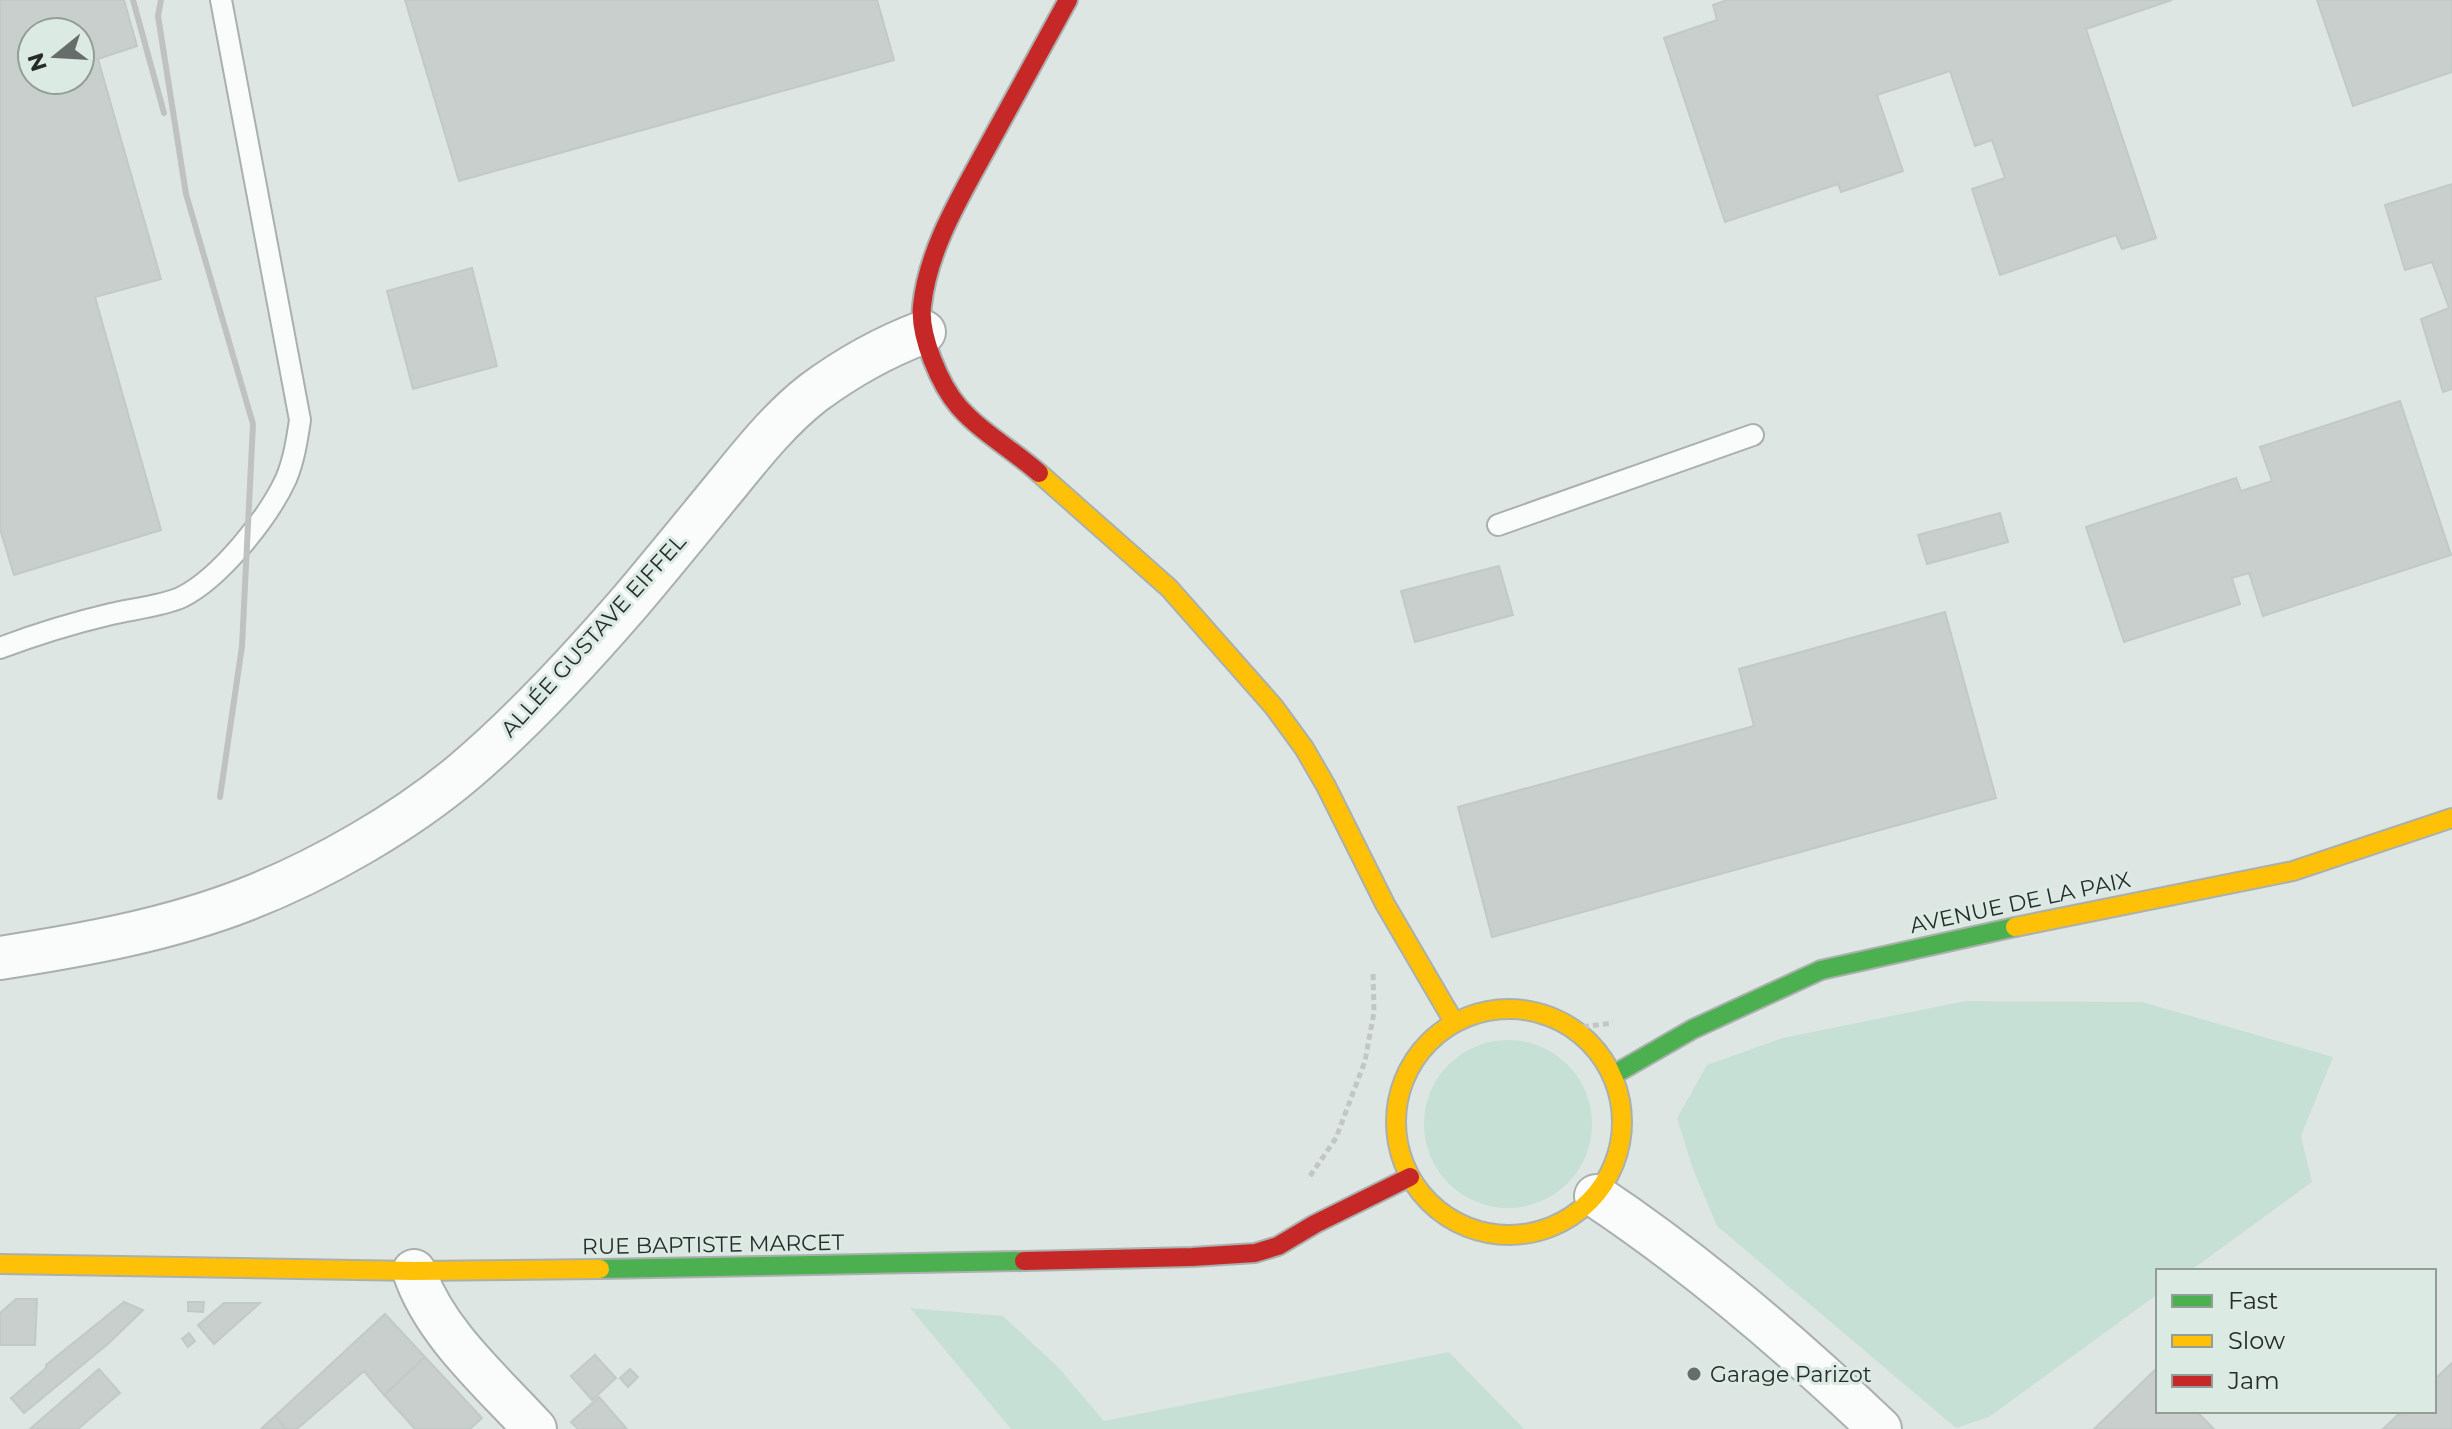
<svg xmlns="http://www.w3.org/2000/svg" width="2452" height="1429" viewBox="0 0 2452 1429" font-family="Montserrat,sans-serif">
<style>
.green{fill:#c7e0d5}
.building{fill:#c8cfcc;stroke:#c3c9c6;stroke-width:2;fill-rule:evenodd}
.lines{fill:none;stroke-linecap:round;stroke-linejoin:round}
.lane-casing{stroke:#aab0ae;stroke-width:24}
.street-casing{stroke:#aab0ae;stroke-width:46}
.fast-casing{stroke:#aab0ae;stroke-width:22}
.slow-casing{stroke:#aab0ae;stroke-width:22}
.jam-casing{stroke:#aab0ae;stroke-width:22}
.path{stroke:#c2c6c4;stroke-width:5;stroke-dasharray:6 4;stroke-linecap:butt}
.lane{stroke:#fafbfb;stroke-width:20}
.street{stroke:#fafbfb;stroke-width:42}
.fast{stroke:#4caf50;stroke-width:18}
.slow{stroke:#ffc107;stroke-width:18}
.jam{stroke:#c62828;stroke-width:18}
.rail{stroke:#c0c2c1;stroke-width:6}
.poi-dot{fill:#676d6b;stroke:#dbeae3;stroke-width:3}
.labels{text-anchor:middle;stroke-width:6;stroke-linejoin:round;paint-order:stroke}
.street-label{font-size:22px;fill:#272c2a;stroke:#dbeae3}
.poi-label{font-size:22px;fill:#272c2a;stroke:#dbeae3;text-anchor:start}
</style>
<rect width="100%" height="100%" fill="#dee6e3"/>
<!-- green -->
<path class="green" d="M1965,1001L2142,1002L2333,1057L2301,1136L2312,1182L2190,1271H2158V1294L1989,1417L1956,1428L1717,1226L1693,1169L1677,1118L1707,1065L1783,1038Z
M1424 1124a84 84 0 1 1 168 0a84 84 0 1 1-168 0Z
M910,1308L1003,1316L1058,1367L1104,1421L1449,1352L1524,1429H1011Z"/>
<!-- building -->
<path class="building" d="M0,0H124L137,46L98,59L161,279L95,297L161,530L14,575L0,529ZM32,32H80V80H32Z
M405,0H877L894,60L459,181Z
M1727,0H2172L2086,29L2156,238L2122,249L2116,235L2000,275L1972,189L2005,178L1992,140L1975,146L1950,71L1877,95L1903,171L1841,192L1838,184L1725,222L1664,38L1717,20L1713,5Z
M2317,0H2452V72L2353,106Z
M2452,184V389L2443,392L2421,319L2449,308L2432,262L2405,270L2385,205Z
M472,268L497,366L413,389L387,291Z
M2400,401L2451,555L2263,616L2249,573L2232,578L2240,604L2124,642L2086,527L2236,478L2241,491L2272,481L2260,447Z
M2000,513L2008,542L1927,564L1918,535Z
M1499,566L1513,615L1415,642L1401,591Z
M1945,612L1996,798L1492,937L1458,807L1754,726L1739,669Z
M16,1299H37L35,1345H0V1313Z
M124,1302L143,1310L109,1343L24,1413L11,1398L46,1368V1365Z
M188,1302H204L203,1312L188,1311Z
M224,1303H260L214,1344L198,1325Z
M385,1314L425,1357L384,1395L364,1371L297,1429H286L275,1416Z
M189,1333L195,1341L188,1347L182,1339Z
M595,1355L616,1378L592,1400L571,1376Z
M425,1357L482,1418L470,1429H415L384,1395Z
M2452,1363V1429H2383L2402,1411H2434V1380Z
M99,1369L120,1393L78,1429H30Z
M630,1369L638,1377L628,1387L620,1378Z
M2156,1369L2158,1371V1411H2196L2214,1429H2094Z
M599,1397L627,1429H578L571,1422Z
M275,1416L286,1429H261Z"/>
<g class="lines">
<defs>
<path id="lane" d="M1498,525L1753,435
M0,648C37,634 73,623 111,614C132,609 163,606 182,597C220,578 268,518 286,479C294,460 297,440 300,420L221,0"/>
<path id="street" d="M0,958C83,945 168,930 247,899C321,870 405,822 465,771C525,720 579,661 630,602C664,562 697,521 730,481C755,450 782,417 813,393C848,367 884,347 924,332
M1596,1196C1698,1264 1791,1344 1880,1429
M414,1271C434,1332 492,1382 535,1429"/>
<path id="fast" d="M1613,1075L1693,1029L1821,970L2015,927
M600,1269L1024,1261"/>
<path id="slow" d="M1039,473L1169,588L1274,707L1304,748L1326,786L1385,904L1454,1022
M2015,927L2293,871L2452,818
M1396 1122a113 113 0 1 1 226 0a113 113 0 1 1-226 0Z
M0,1264L414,1271L600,1269"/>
<path id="jam" d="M1039,473C1013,450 982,433 959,407C940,385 919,336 922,306C928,248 962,194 989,144C1015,96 1042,48 1068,0
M1024,1261L1192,1257L1255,1253L1278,1246L1315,1224L1410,1177"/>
</defs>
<!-- lane casing -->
<use href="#lane" class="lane-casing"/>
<!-- street casing -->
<use href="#street" class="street-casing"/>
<!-- fast casing -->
<use href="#fast" class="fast-casing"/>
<!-- slow casing -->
<use href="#slow" class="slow-casing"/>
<!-- jam casing -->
<use href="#jam" class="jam-casing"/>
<!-- path -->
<path class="path" d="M1573,1028L1613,1023
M1310,1176L1336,1138L1365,1061L1374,1012L1373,972"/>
<!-- lane -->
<use href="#lane" class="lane"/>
<!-- street -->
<use href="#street" class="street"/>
<!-- fast -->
<use href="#fast" class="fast"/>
<!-- slow -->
<use href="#slow" class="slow"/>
<!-- jam -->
<use href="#jam" class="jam"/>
<!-- rail -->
<path class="rail" d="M133,0L164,113
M161,0L158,16L186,194L253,424L242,646L220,797"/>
</g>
<!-- markers -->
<circle class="poi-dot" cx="1694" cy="1374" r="8"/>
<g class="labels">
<!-- street labels -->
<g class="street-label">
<text transform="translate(593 635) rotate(-48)" y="8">ALLÉE GUSTAVE EIFFEL</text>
<text transform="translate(2020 902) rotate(-12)" y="8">AVENUE DE LA PAIX</text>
<text transform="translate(713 1244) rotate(-1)" y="8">RUE BAPTISTE MARCET</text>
</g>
<!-- poi labels -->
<g class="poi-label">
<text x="1710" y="1382">Garage Parizot</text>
</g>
</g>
<!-- legend -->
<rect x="2156" y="1269" width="280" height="144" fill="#dbeae3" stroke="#939e99" stroke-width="2"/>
<rect x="2172" y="1295" width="40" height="12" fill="#4caf50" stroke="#939e99" stroke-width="2"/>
<text x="2228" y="1309" font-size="24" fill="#272c2a">Fast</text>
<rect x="2172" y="1335" width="40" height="12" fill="#ffc107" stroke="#939e99" stroke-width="2"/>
<text x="2228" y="1349" font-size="24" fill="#272c2a">Slow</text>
<rect x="2172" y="1375" width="40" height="12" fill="#c62828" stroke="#939e99" stroke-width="2"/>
<text x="2228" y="1389" font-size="24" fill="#272c2a">Jam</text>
<!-- north arrow -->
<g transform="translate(56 56) rotate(252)"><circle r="38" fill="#dbeae3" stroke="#939e99" stroke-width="2"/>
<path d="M0-6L14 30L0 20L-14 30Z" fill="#676d6b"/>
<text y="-12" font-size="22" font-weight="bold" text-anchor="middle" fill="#272c2a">N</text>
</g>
</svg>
